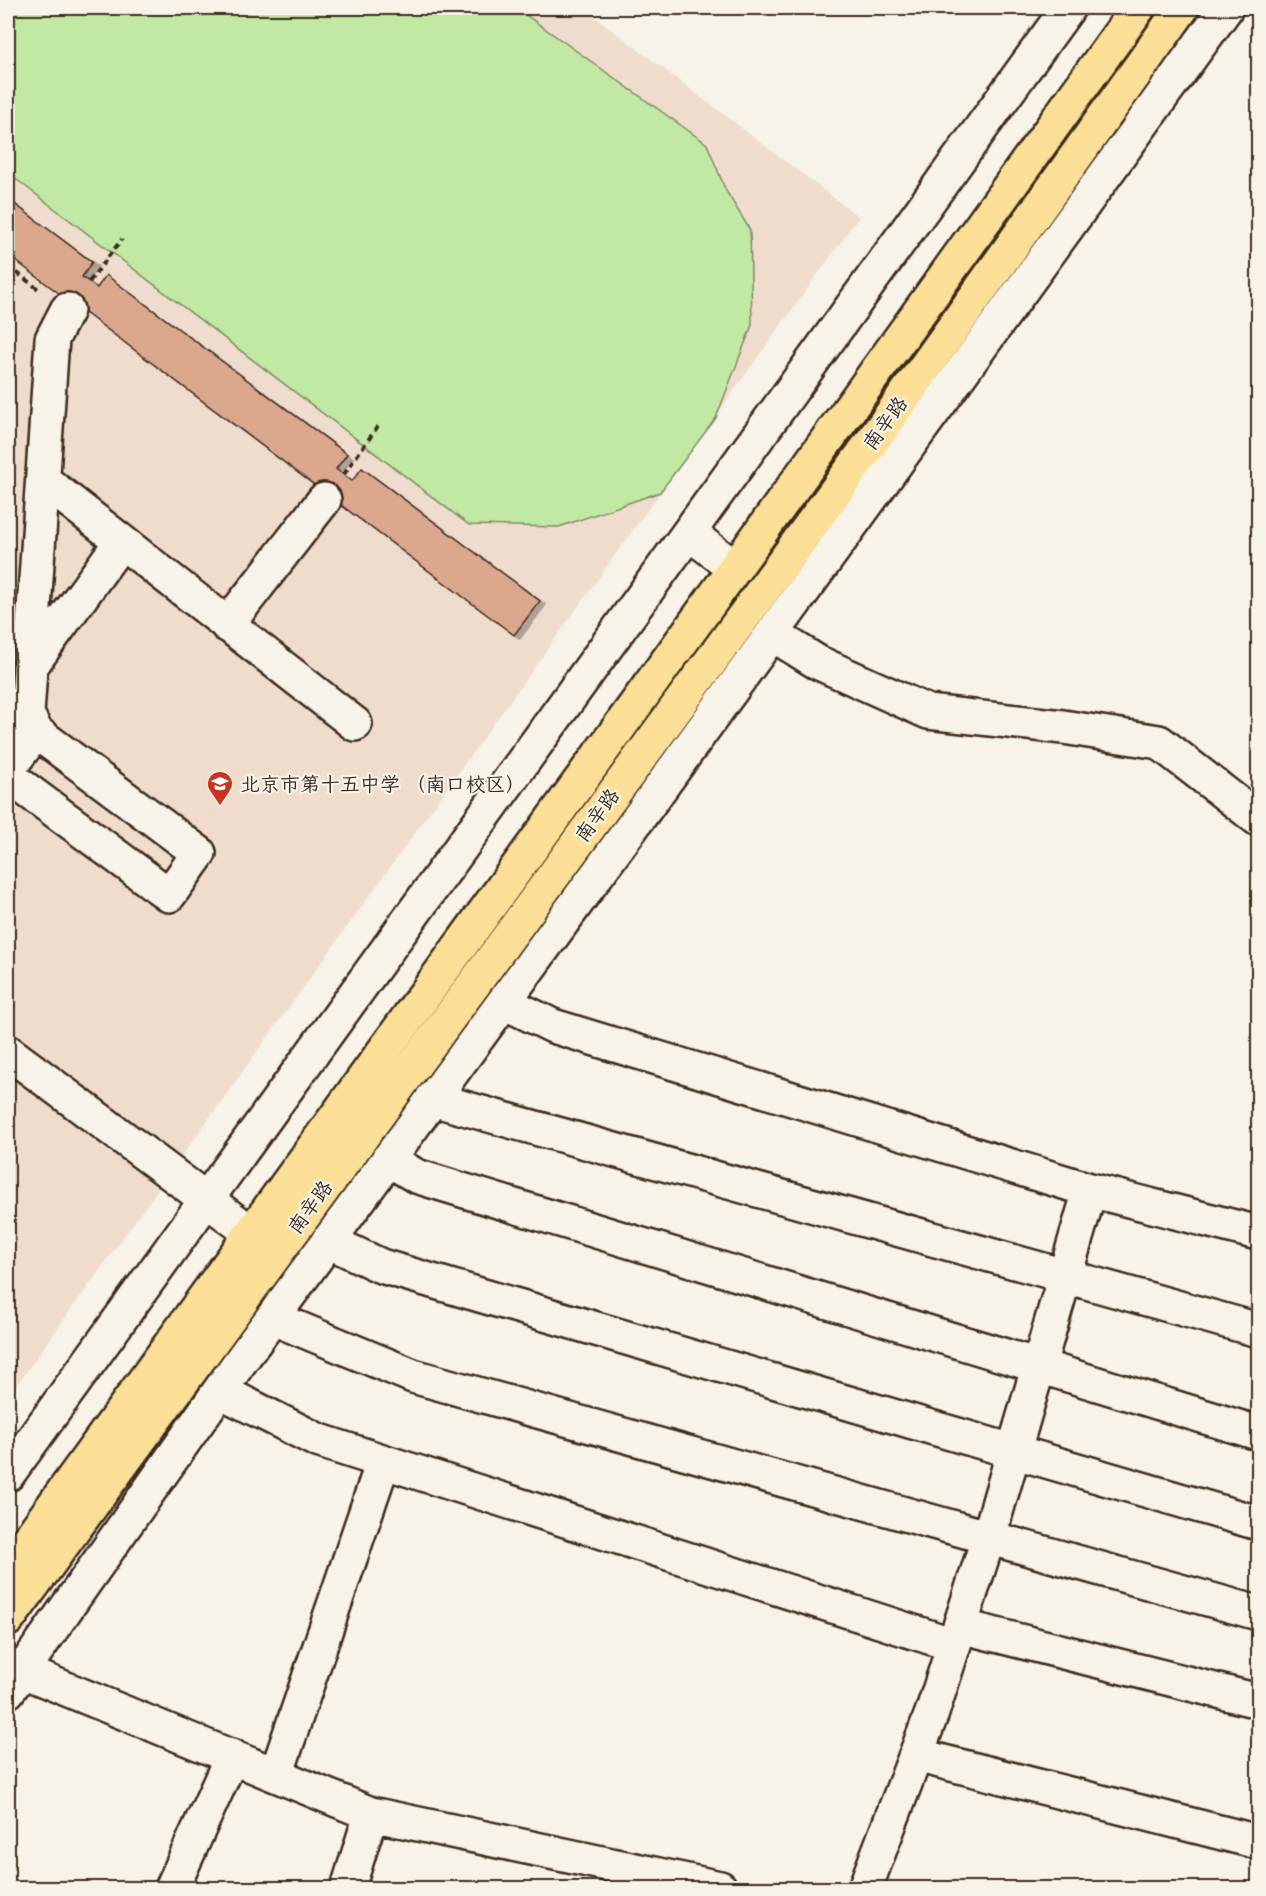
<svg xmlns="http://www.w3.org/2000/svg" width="1266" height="1896" viewBox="0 0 1266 1896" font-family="Mynerve,'LXGW WenKai TC',sans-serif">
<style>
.built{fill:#efdccd}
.green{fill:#c1e9a4;stroke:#7e8a61;stroke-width:1.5}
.building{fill:#dba88e;stroke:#3b2a1e;stroke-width:1.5;filter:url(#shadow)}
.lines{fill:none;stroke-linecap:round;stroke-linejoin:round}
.minor-casing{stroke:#3b2a1e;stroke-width:38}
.major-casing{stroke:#3b2a1e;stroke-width:38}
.path{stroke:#3b2a1e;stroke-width:4;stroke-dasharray:6 4.5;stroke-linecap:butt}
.minor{stroke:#f7f3e8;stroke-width:33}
.major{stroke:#fbdf96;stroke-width:33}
.labels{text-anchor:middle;stroke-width:4.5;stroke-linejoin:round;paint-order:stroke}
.street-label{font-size:20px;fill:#3b2a1e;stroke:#f7f3e8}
.poi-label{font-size:20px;fill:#3b2a1e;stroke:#f7f3e8;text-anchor:start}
</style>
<defs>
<filter id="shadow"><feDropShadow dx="6" dy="4" stdDeviation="0" flood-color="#0004"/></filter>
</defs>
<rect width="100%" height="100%" fill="#f7f3e8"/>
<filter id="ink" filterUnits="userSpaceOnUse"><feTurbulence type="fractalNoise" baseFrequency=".0167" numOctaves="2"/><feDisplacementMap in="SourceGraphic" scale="12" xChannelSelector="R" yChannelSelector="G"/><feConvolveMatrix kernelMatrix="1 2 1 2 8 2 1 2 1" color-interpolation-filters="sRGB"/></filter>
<g filter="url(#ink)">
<!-- built -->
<path class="built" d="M8,8H583L859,217L8,1397Z"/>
<!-- green -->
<path class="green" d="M8,8H516L707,144L726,191L750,230L752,325L716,418L660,492L559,527L469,525L8,173Z"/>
<!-- building -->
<path class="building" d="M8,199L92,262L82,277L89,282L97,288L106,275L347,454L336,469L352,481L362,468L540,601L514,635L8,255Z"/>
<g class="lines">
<defs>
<path id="minor" d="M43,480L355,724
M689,533L735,568
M227,625L324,500
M772,634L817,662L928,712L1063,727L1159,742L1258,819
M30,667L121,542
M36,732L27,714L52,339L67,310
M8,769L36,732L199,853L169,895L8,776
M504,1002L553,1026L1090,1190L1258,1233
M8,1052L273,1249
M432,1099L1258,1330
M388,1159L416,1176L1258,1433
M328,1241L381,1266L1258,1523
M273,1318L413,1376L1258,1613
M220,1391L317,1440L954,1645
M8,1474L1068,8
M960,1626L1258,1701
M8,1665L371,1814L720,1888
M8,1691L237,1366L632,827L1226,8
M916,1755L1258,1842
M276,1775L383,1462
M172,1888L232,1756
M348,1888L371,1814
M865,1888L932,1713L989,1536L1090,1190"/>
<path id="major" d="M8,1568L735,568L1138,8
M8,1619L868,447L1182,8"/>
</defs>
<!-- minor casing -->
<use href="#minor" class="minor-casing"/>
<!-- major casing -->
<use href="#major" class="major-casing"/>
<!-- path -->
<path class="path" d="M8,266L41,291
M89,282L122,239
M344,474L378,426"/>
<!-- minor -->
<use href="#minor" class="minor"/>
<!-- major -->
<use href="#major" class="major"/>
</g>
</g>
<!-- icons -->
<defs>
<symbol id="school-pin" viewBox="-11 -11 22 30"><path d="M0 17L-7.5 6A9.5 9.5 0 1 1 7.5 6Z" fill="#c8321e" stroke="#f7f3e8"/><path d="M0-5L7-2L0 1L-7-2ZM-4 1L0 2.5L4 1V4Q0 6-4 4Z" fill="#fff"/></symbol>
</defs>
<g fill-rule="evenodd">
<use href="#school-pin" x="205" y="769" width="30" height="40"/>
</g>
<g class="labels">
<!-- street labels -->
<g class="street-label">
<text transform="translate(885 423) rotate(-54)" y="7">南辛路</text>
<text transform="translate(597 815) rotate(-54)" y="7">南辛路</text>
<text transform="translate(310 1207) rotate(-54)" y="7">南辛路</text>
</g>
<!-- poi labels -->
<g class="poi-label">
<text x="240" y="791">北京市第十五中学 （南口校区）</text>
</g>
</g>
<!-- margin -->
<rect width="1266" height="1896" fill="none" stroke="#f7f3e8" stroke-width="30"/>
<rect x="15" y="15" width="1236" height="1866" fill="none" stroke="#3b2a1e" stroke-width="2" filter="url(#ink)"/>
</svg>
